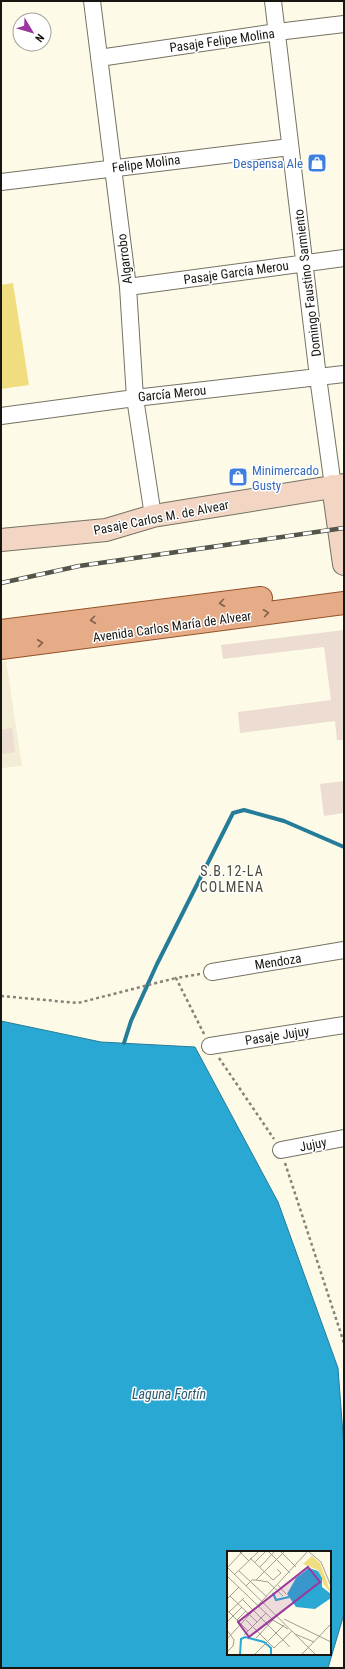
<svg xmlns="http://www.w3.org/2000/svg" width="345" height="1669" viewBox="0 0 345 1669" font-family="'Roboto Condensed',sans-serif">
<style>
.built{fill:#f2edd4}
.green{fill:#f0dd7f}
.water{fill:#2aa8d4;stroke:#247c99;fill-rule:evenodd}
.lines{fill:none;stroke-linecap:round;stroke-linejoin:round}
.stream{stroke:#247c99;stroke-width:4}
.building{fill:#eddcd1}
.street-casing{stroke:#767263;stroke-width:18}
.secondary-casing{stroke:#767263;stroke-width:24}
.primary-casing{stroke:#925229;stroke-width:24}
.path{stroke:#858378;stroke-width:2.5;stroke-dasharray:3 3;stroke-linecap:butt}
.street{stroke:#fff;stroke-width:16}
.secondary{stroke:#f2d5c3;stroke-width:22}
.primary{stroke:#e6ab87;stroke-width:22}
.rail-casing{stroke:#56554b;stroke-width:4.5}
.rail{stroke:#fff;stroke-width:3;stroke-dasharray:9;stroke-linecap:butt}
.oneway{stroke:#7e604c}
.labels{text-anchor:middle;stroke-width:3;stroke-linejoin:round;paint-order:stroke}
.street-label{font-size:13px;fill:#171610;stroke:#fff}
.shop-label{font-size:13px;fill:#366cbe;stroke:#fff;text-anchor:end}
.neighbourhood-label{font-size:14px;letter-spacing:1px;fill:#4d4a3b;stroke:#fff}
.water-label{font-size:14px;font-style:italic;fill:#2a5a6e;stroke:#fff}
.inset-river{fill:none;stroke:#2aa8d4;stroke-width:2}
.inset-road{fill:none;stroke:#a19f92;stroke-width:1}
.view{fill:#9b379d;fill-opacity:0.15;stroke:#9b379d;stroke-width:2}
.inset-edge{fill:none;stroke:#171610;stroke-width:2}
</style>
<rect width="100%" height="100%" fill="#fdfae8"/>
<!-- built -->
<path class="built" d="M6,661L22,766L1,768V662Z"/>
<!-- green -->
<path class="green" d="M13,283L29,385L1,389V285Z"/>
<!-- water -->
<path class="water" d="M1,1021L101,1042L195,1047L278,1202L338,1368L344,1448V1614L328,1668H1ZM228,1552H330V1654H228Z"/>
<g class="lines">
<!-- stream -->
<path class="stream" d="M124,1043L131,1021L157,964L233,813L244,810L284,821L344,847"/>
</g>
<!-- building -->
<path class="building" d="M344,630V740H337L335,721L240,733L238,712L331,700L324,647L223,659L221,645Z
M12,728L15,752L1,754V730Z
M344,781V813L324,816L320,784Z"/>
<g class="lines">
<defs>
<path id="street" d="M92,1L128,287L135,398L153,516
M273,1L318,377L333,486
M99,58L277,32L344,24
M1,182L290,147
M128,287L344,258
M1,416L135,398L344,374
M212,972L344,950
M210,1046L344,1025
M281,1150L344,1138"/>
<path id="secondary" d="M333,486L344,564
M1,540L106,530L153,516L344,485"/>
<path id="primary" d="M1,631L261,598
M1,648L344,603"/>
</defs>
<!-- street casing -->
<use href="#street" class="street-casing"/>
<!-- secondary casing -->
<use href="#secondary" class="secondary-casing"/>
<!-- primary casing -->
<use href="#primary" class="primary-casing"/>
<!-- path -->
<path class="path" d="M200,974L176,978L204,1034
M1,996L78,1003L176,978
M219,1058L274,1139
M285,1163L344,1343"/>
<!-- street -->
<use href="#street" class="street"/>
<!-- secondary -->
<use href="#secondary" class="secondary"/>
<!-- primary -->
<use href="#primary" class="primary"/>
<defs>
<path id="rail" d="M1,583L79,566L344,528"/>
</defs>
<!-- rail casing -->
<use href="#rail" class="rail-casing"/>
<!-- rail -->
<use href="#rail" class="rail"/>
</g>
<!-- one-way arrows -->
<defs><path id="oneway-chevron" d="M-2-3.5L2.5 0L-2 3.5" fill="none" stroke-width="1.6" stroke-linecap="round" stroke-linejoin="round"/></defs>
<g class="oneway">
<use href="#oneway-chevron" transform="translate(222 603) rotate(173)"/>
<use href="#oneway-chevron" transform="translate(266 613) rotate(-8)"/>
<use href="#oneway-chevron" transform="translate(93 620) rotate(173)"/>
<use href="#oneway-chevron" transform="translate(40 643) rotate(-8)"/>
</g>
<!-- icons -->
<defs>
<symbol id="shop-square" viewBox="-11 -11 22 22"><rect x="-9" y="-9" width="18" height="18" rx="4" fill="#3f7fe0" stroke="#fff"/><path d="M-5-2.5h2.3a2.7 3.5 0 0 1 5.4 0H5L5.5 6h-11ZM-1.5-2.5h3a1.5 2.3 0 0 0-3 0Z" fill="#fff"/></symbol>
</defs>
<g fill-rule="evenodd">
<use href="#shop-square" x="306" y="152" width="22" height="22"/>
<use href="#shop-square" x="227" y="466" width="22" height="22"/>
</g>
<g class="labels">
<!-- street labels -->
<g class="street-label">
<text transform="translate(222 40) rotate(-8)" y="5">Pasaje Felipe Molina</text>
<text transform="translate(146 163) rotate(-7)" y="5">Felipe Molina</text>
<text transform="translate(124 259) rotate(-97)" y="5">Algarrobo</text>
<text transform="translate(236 272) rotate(-8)" y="5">Pasaje García Merou</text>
<text transform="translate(307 283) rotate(-97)" y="5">Domingo Faustino Sarmiento</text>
<text transform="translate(172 393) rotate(-6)" y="5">García Merou</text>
<text transform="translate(161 517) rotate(-11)" y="5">Pasaje Carlos M. de Alvear</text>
<text transform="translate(172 626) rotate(-8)" y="5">Avenida Carlos María de Alvear</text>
<text transform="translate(278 961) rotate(-9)" y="5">Mendoza</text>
<text transform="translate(277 1035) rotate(-9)" y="5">Pasaje Jujuy</text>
<text transform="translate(313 1144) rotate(-11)" y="5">Jujuy</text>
</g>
<!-- shop labels -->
<g class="shop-label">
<text x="303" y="168">Despensa Ale</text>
<text x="252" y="475" text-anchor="start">Minimercado<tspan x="252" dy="15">Gusty</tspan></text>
</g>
<!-- neighbourhood labels -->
<g class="neighbourhood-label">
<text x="232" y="876">S.B.12-LA<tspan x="232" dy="16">COLMENA</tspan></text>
</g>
<!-- water labels -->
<g class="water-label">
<text x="169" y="1399">Laguna Fortín</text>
</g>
</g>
<!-- overview -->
<g transform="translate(227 1551)">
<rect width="104" height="104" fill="#fdfae8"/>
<path d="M85,5L93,12L104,42L97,34L91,19L76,13Z" fill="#f0dd7f"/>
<path d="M82,17L91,20L95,27V36L104,43V47L88,58L69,56L60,43L69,27Z" fill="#2aa8d4"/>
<path class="inset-river" d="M46,42L49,49L62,46M13,104L14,88L18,86L37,91L44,97V104"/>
<path class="inset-road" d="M12,0L22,10M41,0L63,22M53,0L69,16M81,0L94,11L104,35M23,7L46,29L54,22L50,18M28,11L39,0M0,16L89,104M33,16L48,0M0,17L16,0M12,20L40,46M7,24L32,0M0,25L46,69L61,78M29,29L41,31L56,45M51,34L59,43M19,35L25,29H29L58,0M3,45L30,71M0,48L12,36M15,48L63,96M0,59L21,80M2,61L17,47M57,68L104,91M10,69L19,60M19,69L47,97L65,80M0,71L15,56M0,79L7,89L6,95L0,101M68,83L87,91M17,84L39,62M29,87L46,69M0,88L81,0M27,104L57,74M74,104L104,73"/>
<path class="view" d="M81,16L93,31L22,86L11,71Z"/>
<rect width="104" height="104" class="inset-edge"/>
</g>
<!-- border -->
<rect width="345" height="1669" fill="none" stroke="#171610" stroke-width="4"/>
<!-- north arrow -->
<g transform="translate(32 32) rotate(128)"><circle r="19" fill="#ffffff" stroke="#a2a29f"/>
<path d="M0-3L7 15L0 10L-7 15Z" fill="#9b379d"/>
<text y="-6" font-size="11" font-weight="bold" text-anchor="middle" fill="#171610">N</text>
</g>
</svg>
